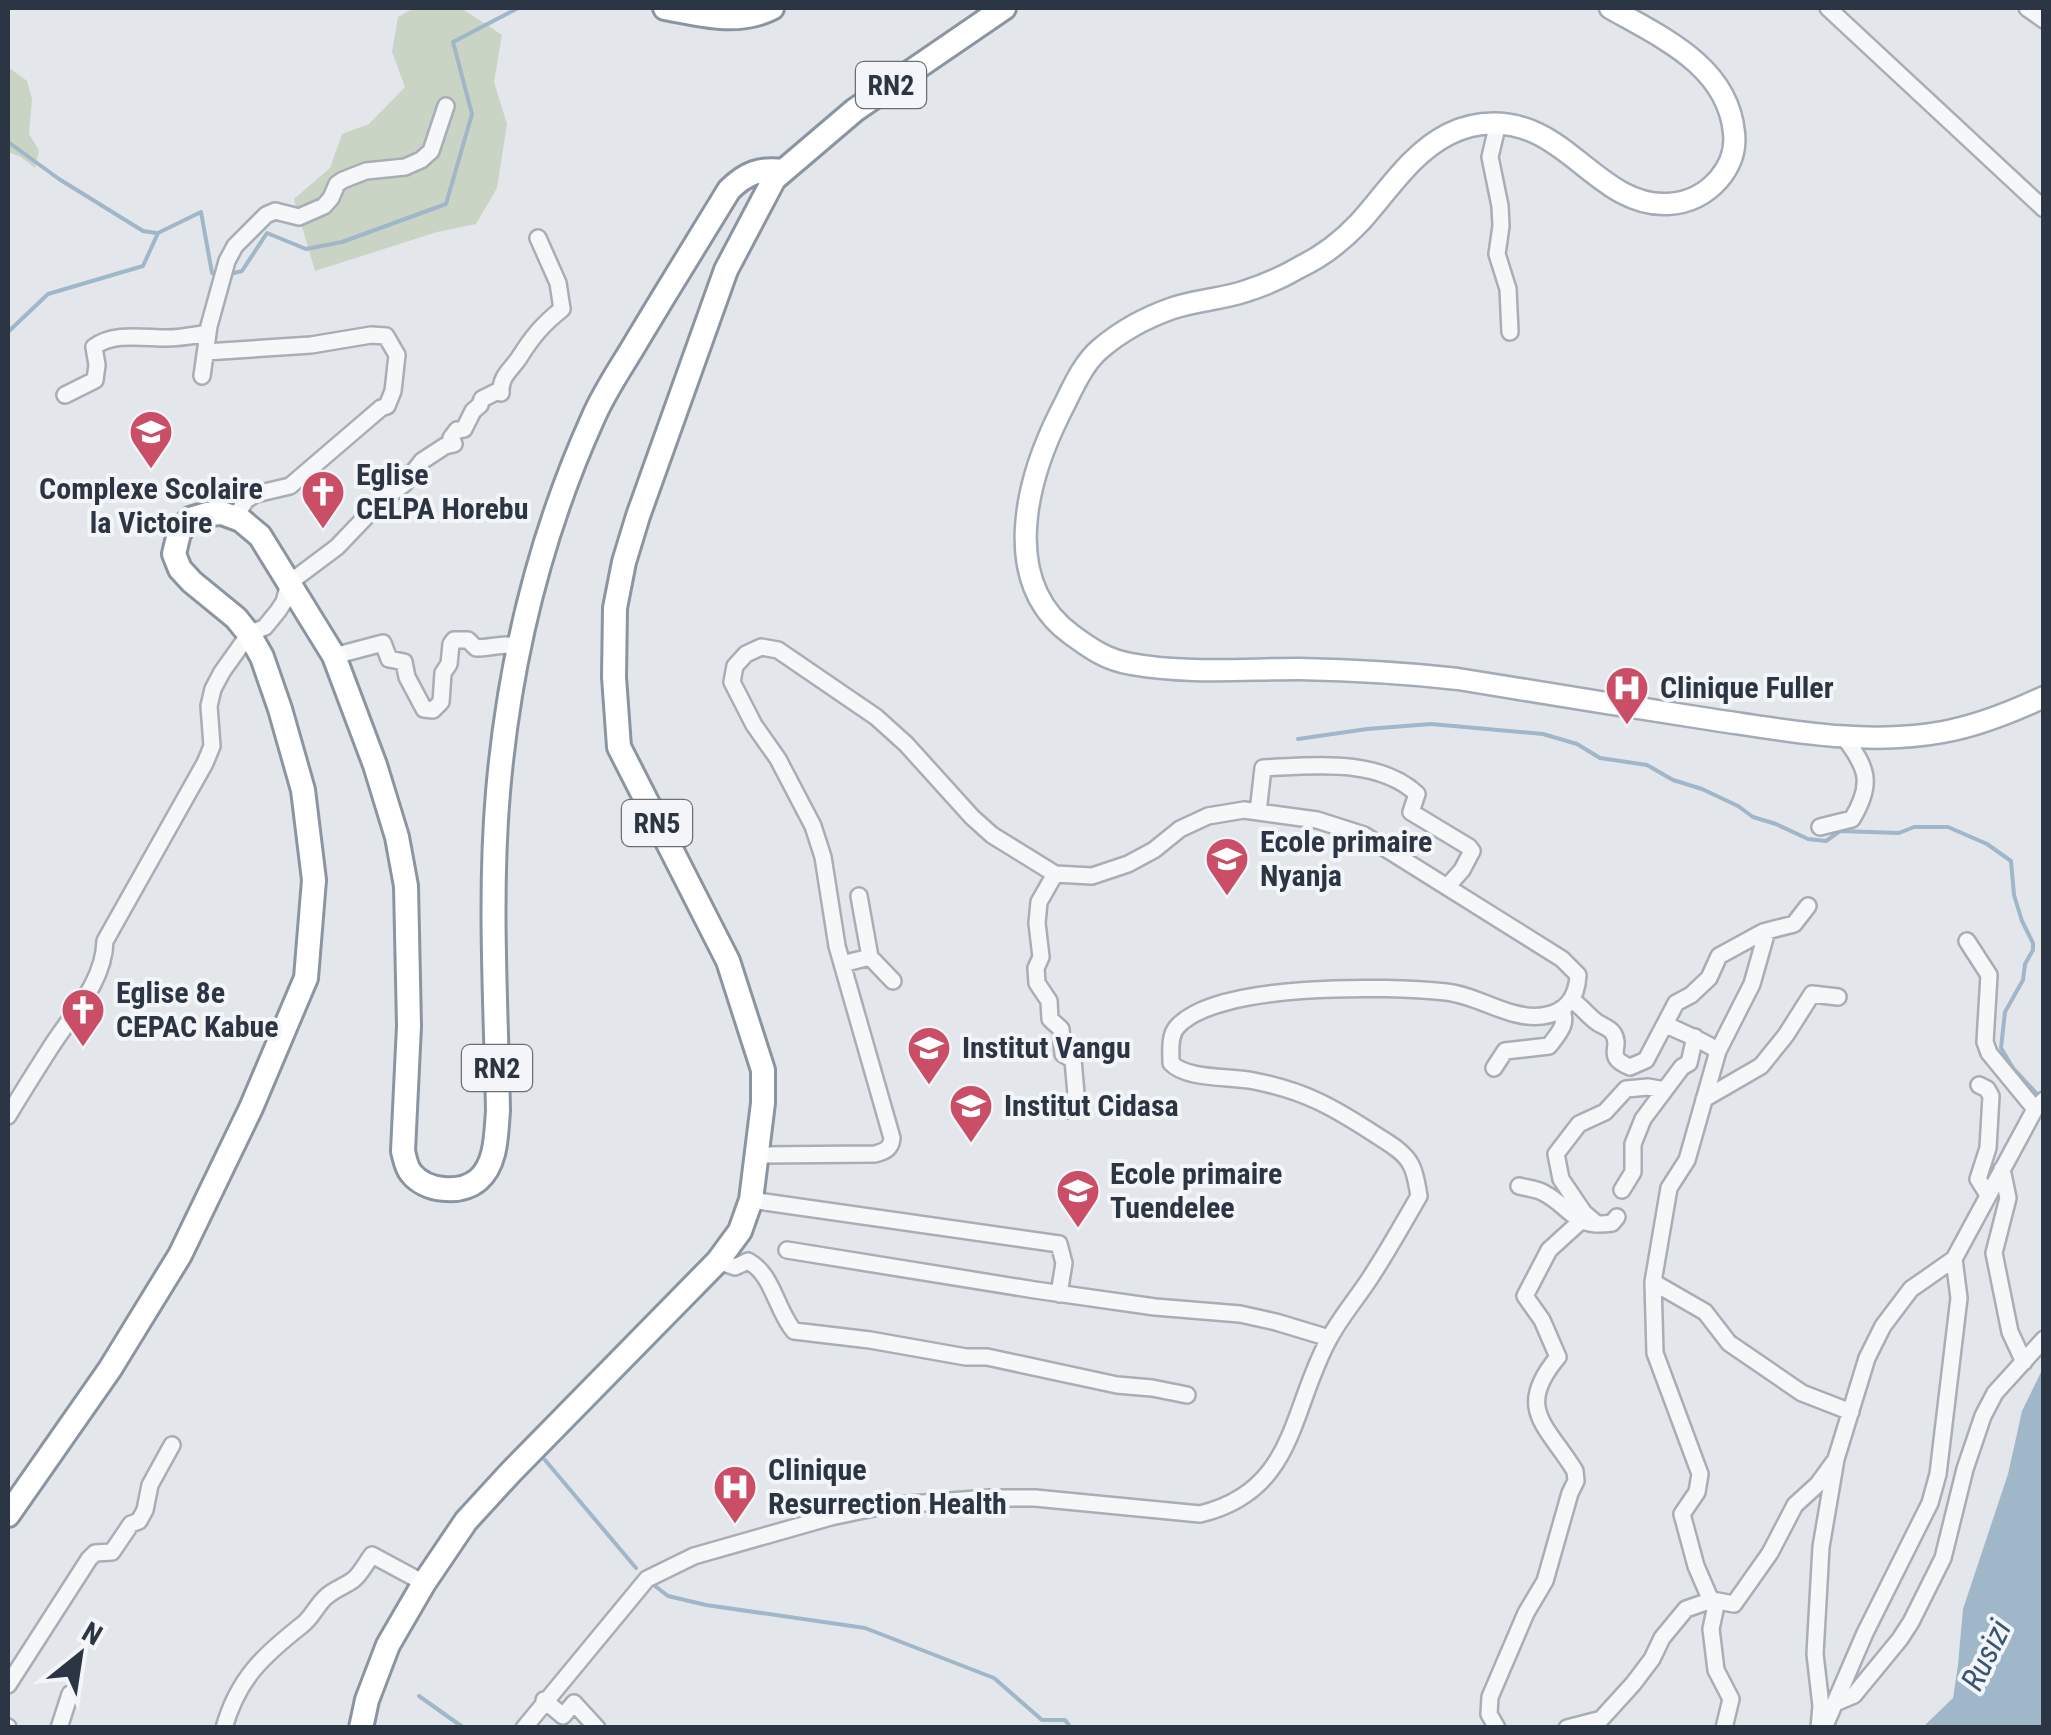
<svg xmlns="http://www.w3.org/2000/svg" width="2051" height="1735" viewBox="0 0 2051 1735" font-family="'Roboto Condensed',sans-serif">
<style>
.green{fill:#c9d4c5}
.water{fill:#a0b6c9}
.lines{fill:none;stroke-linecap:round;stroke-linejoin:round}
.stream{stroke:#a0b6c9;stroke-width:4}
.minor-casing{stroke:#a8aeb5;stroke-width:20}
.major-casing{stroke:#a3abb6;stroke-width:25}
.highway-casing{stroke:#8b95a1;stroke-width:28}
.minor{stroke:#f6f7f9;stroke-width:15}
.major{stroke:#fff;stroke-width:20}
.highway{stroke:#fff;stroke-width:22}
.labels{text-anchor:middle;stroke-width:8;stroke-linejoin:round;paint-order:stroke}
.shield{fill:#f3f5f8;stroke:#676f79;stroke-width:2.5}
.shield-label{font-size:28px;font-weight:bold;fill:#2b3543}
.poi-label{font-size:30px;font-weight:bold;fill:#2b3543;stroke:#f3f5f8;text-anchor:start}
.water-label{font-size:32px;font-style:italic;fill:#375575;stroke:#f3f5f8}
</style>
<rect width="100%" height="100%" fill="#e3e7eb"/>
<!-- green -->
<path class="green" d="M414,8H461L502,35L494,82L507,124L497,188L476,224L437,232L315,271L294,199L330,168L342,134L369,124L405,87L392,52L398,17Z
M8,67L27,81L32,99L29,134L39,150L35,168L21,157L8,152Z"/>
<!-- water -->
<path class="water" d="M2043,1368V1727H1923L1953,1698L1958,1665L1963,1609L2008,1474L2022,1411Z"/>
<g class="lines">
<!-- stream -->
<path class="stream" d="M8,142L59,179L143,231L156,233
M230,274L242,271L267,233L306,249L342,242L446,204L472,114L453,42L518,8
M8,332L48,294L143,266L158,233L201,212L212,273L216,274
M1298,739L1367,729L1431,724L1543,734L1577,744L1600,758L1647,765L1673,780L1702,789L1738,806L1753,817L1776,824L1808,839L1826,841L1840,831L1899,833L1914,827H1948L1987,844L2011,861L2014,895L2022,921L2033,943V950L2025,964L2023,980L2005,1012L2001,1048L2013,1068L2039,1096
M545,1460L636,1568
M655,1586L668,1596L706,1605L865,1628L994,1678L1042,1720H1065L1071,1728
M419,1696L464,1728"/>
<defs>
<path id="minor" d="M1828,8L2044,209
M2027,8L2044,20
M1498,123L1490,157L1500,206L1501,226L1497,254L1508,289L1510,332
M206,352L311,345L371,335L386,336L397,355L393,391L387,406L381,408L290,486L256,494L246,500L235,518
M202,376L209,326L227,261L235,246L266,215L275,211L299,217L324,206L331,198L337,184L343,180L366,171L405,167L421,160L431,151L446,106
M65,395L95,380L97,365L94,347C113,332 144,338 167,338C180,338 195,335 208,333
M334,656L383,643L389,659L404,662L407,677L424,709L433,710L441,702L443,673L449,664L451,644L454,640H468L476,648C491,648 506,642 520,647
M1258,812L1263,768C1311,766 1377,757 1417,794L1411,812L1469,847L1472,851L1462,870L1447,887
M1820,827L1852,819C1874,783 1867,767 1843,736
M1055,874L1039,902L1037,923L1041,957L1036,968L1037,983L1049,1001L1050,1019L1061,1029L1063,1054L1073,1060L1076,1094L1067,1110
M859,896L870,957
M1967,941L1989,975L1985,1042L1989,1053L2035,1109
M842,964L870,957L893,981
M1572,1000C1582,1007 1589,1017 1598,1023C1603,1026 1610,1028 1613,1033C1623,1048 1603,1056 1630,1067L1646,1060L1676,1003L1691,995L1709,978L1719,956L1763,932L1794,924L1808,906
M1665,1024C1684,1034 1701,1039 1718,1051L1687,1160L1669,1188L1653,1282L1655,1353L1700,1474L1697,1492L1682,1514L1696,1566L1715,1610L1711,1629L1716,1670L1731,1699L1724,1728
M1718,1051L1752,984L1767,931
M1494,1068L1505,1051L1549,1046C1558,1034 1569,1024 1561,1009
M1979,1085L1987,1089L1991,1096L1988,1148L1978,1179L1988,1195
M1704,1099L1761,1066L1786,1035L1812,994L1838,997
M8,1116C21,1094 35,1072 49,1050C71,1015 104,983 105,941L205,763L212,746L209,706L213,689L222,672L249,634L265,627L278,611L284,602L289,583L337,547L380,502L404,484L422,461L445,446L454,444L451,438L457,430L464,429L473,411L480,405L482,399L496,392L501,393C500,376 511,370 519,358C532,337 543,324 562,309L558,283L538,238
M2002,1169L2008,1198L1994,1253L2010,1332L2024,1362
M1519,1186C1527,1188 1538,1189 1544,1193C1572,1208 1574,1229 1612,1223L1617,1217
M1622,1190L1633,1172V1144L1643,1119L1682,1067L1689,1063L1695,1037
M751,1200L1059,1244L1064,1263L1059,1294
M1597,1224L1584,1213L1561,1179L1556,1154L1579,1124L1605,1112L1626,1089L1648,1087L1665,1090
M787,1250L1035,1290L1155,1307L1240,1314L1276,1322L1329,1338
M718,1261L735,1267L748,1261C773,1274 776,1310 794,1331L870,1340L966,1357H987L1117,1385L1152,1388L1187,1395
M1653,1282L1705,1312L1729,1343L1802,1393L1851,1412
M8,1685L89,1559L95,1553L112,1552L131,1524L139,1521L145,1510L150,1485L172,1445
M544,1700L563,1716L574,1703L597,1728
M1835,1703L1854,1695L1900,1639L1911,1622L1943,1558L1965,1469L1983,1416L1995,1393L2044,1339
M8,1727V1728
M59,1728L70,1694
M224,1728C238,1678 264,1655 302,1625C312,1618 317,1604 327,1596C335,1589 345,1586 353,1580C361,1574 366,1563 372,1555L424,1583
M524,1728L647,1579L694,1556L831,1517L883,1506L990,1498H1035L1200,1514C1296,1491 1290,1410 1329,1339C1341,1316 1359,1296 1372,1275C1389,1249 1404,1222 1419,1196C1417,1186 1416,1174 1411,1165C1405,1152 1387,1142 1376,1135C1333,1107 1305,1091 1254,1081C1231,1076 1187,1080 1171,1063C1171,1051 1169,1036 1177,1027C1216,982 1389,986 1446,992C1478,995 1509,1020 1542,1016C1566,1013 1577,998 1578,975L1562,959L1364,835L1317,820L1244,810L1208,816L1180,829L1154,850L1128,864L1092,876L1055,874L992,835L972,817L906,744L876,717L778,650L761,647L746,654L735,666L732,682L754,725L778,759L813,826L823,857L837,946L892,1138C891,1149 885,1151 875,1154L758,1155
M1497,1728L1489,1714L1490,1697L1526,1613L1545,1581L1570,1493L1576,1481L1575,1471C1547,1425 1514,1409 1558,1357L1542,1320L1525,1296L1549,1250L1582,1220
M1567,1728L1598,1720
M1593,1728L1633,1684L1652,1659L1662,1638L1686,1609L1712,1600L1734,1604L1770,1553L1795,1505L1818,1484L1834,1462
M1819,1728L1821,1706L1815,1654L1821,1547L1836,1459L1867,1358L1883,1326L1911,1289L1954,1259L2035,1109L2044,1100
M1824,1728L1865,1633L1930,1503L1938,1474L1959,1298L1954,1259"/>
<path id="major" d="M1610,8C1661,37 1728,66 1734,133C1736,150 1730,166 1719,179C1705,195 1689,203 1668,204C1615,207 1582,155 1538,134C1510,120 1477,120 1449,134C1411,153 1388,191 1360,222C1343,240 1323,256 1300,267C1283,277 1265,285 1246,291C1223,299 1197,300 1173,308C1147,317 1121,331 1100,349C1082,364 1071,392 1060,413C1026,481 999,582 1072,635C1091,649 1107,660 1131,664C1186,674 1243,669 1299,669C1352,670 1405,673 1458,679C1544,693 1629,707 1715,720C1789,731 1868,746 1943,732C1977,726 2012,712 2044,697"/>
<path id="highway" d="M665,8C701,15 738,25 772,8
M8,1515L110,1369L180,1255L251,1108L306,978L314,880L303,790L280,709L262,657L249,634L236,618L192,582L180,569L174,554L179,533L190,519L207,514L222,513L241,520L260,536L334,656L375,765L397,837L406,886L409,1026L403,1151C405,1159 406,1167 411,1173C425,1191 460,1195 478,1180C497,1164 496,1133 498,1111C496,1005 489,898 498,792C509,664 540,535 593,418C605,390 623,365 638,339C668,289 699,239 729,190C746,173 760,168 783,171
M361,1728L367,1700L388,1645L424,1583L466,1521L511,1472L718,1261L740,1231L751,1200L763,1103V1070L728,961L619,747L614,677L615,608L624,562L638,516L726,270L774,179L855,110L1004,8"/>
</defs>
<!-- minor casing -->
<use href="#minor" class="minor-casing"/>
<!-- major casing -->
<use href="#major" class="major-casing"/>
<!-- highway casing -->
<use href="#highway" class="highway-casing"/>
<!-- minor -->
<use href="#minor" class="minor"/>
<!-- major -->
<use href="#major" class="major"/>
<!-- highway -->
<use href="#highway" class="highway"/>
</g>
<!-- icons -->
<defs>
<symbol id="school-pin" viewBox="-11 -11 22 30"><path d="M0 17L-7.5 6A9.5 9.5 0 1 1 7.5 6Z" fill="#ca4e66" stroke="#f3f5f8"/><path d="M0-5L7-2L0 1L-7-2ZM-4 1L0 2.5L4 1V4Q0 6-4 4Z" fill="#fff"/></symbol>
<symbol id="church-pin" viewBox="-11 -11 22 30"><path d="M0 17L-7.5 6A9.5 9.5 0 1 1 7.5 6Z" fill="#ca4e66" stroke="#f3f5f8"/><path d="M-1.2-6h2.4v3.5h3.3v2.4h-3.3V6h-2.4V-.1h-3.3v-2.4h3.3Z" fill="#fff"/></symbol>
<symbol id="hospital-pin" viewBox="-11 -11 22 30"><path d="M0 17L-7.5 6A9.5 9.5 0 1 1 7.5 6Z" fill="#ca4e66" stroke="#f3f5f8"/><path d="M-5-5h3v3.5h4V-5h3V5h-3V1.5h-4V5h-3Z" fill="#fff"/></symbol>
</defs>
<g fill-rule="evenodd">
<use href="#school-pin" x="126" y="407" width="50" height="68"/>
<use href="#church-pin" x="298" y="467" width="50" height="68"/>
<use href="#hospital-pin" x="1602" y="663" width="50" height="68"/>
<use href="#school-pin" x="1202" y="834" width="50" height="68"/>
<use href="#church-pin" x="58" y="985" width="50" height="68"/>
<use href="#school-pin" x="904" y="1023" width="50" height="68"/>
<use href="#school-pin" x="946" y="1081" width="50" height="68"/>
<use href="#school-pin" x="1053" y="1166" width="50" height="68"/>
<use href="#hospital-pin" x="710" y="1462" width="50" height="68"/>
</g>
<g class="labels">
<!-- shield labels -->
<g class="shield">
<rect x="856" y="62" width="70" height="46" rx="8"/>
<rect x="622" y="800" width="70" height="46" rx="8"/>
<rect x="462" y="1045" width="70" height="46" rx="8"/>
</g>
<g class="shield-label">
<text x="891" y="95">RN2</text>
<text x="657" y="833">RN5</text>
<text x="497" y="1078">RN2</text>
</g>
<!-- poi labels -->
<g class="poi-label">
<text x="356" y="485">Eglise<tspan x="356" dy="34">CELPA Horebu</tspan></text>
<text x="151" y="499" text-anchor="middle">Complexe Scolaire<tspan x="151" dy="34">la Victoire</tspan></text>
<text x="1660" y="698">Clinique Fuller</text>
<text x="1260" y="852">Ecole primaire<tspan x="1260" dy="34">Nyanja</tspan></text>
<text x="116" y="1003">Eglise 8e<tspan x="116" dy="34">CEPAC Kabue</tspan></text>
<text x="962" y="1058">Institut Vangu</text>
<text x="1004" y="1116">Institut Cidasa</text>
<text x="1110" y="1184">Ecole primaire<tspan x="1110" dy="34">Tuendelee</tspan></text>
<text x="768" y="1480">Clinique<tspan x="768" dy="34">Resurrection Health</tspan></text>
</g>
<!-- water labels -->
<g class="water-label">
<text transform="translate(1986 1655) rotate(-64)" y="11">Rusizi</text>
</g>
</g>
<!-- border -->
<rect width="2051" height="1735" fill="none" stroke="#2b3543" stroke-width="20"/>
<!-- north arrow -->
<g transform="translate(80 1655) rotate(30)" stroke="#f3f5f8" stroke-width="8" paint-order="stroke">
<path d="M0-8L18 38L0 25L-18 38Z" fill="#2b3543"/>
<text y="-15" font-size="28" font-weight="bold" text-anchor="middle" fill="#2b3543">N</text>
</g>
</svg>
